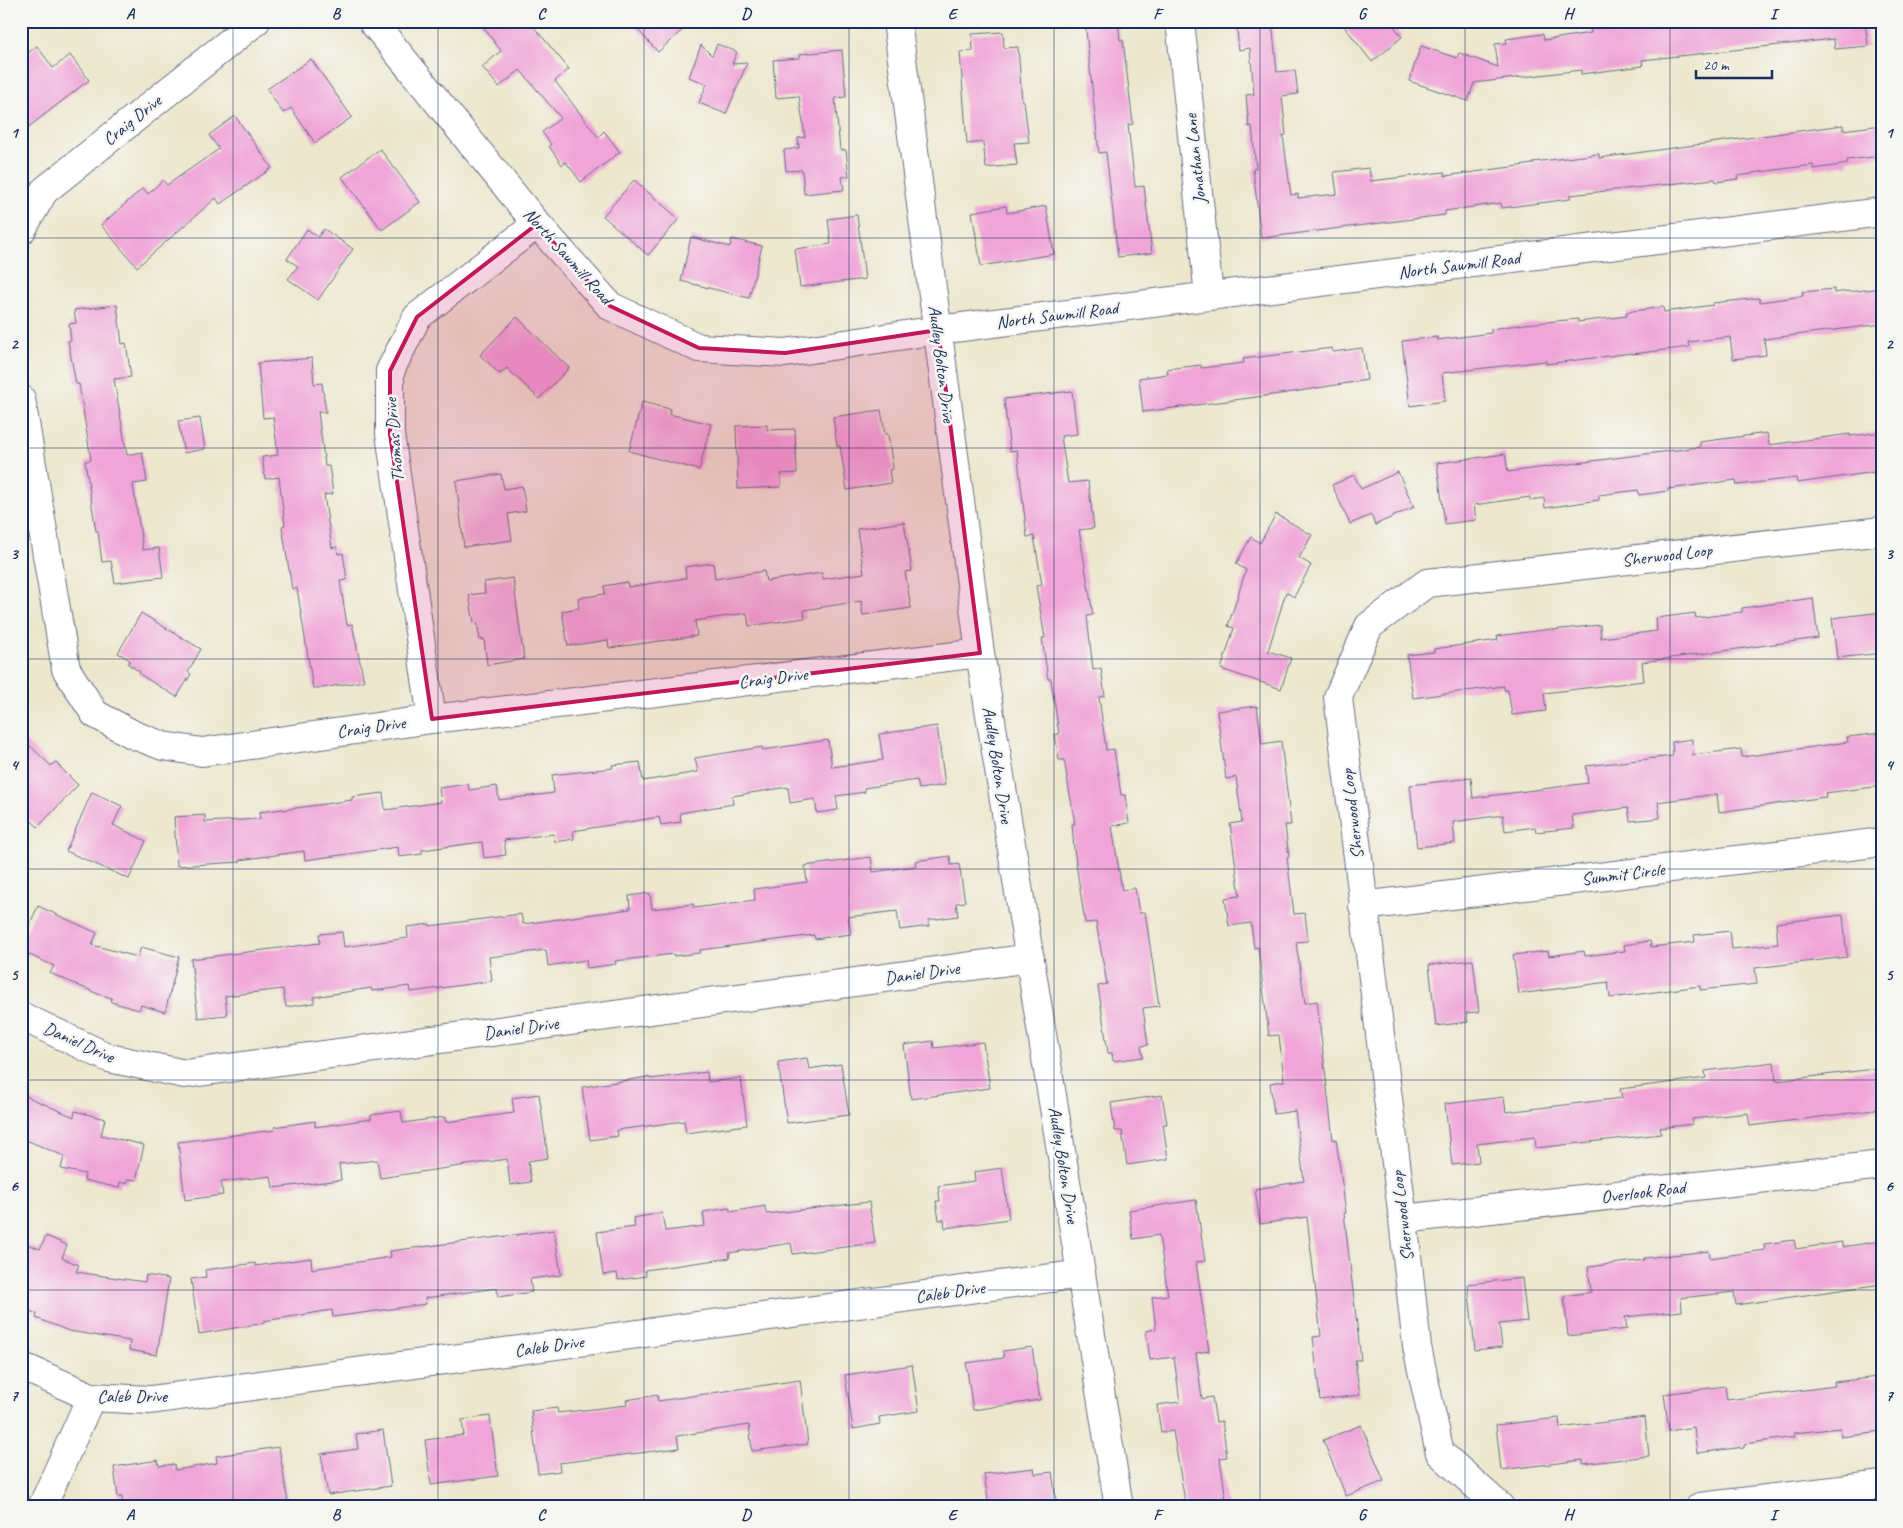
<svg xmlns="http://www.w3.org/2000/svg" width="1903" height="1528" viewBox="0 0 1903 1528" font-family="Caveat,sans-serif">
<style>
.building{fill:#f0a4d8}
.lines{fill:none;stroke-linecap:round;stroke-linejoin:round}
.minor-casing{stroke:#646f85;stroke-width:30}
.minor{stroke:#fff;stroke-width:28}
.marked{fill:#c2185b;fill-opacity:0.2;stroke:#c2185b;stroke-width:4;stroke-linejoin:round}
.grid{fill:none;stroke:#1b2f5e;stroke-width:1;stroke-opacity:0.55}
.labels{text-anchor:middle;stroke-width:5;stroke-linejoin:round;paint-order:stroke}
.street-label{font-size:18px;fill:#1b2f5e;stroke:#f6f6f2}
.neatline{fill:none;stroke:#1b2f5e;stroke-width:2}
.grid-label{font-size:16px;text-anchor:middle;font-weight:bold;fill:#1b2f5e}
</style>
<rect width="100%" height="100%" fill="#f6f6f2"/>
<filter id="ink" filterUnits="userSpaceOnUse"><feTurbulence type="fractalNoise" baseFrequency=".02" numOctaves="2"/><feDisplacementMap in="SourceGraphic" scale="10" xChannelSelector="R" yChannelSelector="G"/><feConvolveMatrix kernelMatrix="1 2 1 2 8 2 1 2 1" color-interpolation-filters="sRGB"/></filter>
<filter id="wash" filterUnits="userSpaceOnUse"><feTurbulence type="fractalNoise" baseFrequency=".0096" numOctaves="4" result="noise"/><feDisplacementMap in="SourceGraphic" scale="20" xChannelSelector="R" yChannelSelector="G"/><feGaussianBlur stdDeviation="1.12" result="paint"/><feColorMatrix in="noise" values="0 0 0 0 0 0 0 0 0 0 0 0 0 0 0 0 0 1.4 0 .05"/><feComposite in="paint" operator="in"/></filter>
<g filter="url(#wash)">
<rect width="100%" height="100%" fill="#ede7ce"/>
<g id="blocks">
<!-- building -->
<path class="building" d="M479,21H529L569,69L555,81L598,137L604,131L620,152L581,182L566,162L562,165L549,146L551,144L542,132L561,118L520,70L499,87L482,67L501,51Z
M630,21H692L658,52Z
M1085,21H1118L1120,40H1123L1133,124L1128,125L1135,187L1144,186L1152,253L1118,257L1106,152L1099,153Z
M1236,21H1272L1277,72L1295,70L1298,94L1282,96L1286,135L1283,136L1291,195L1298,194V198L1337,194L1334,172L1369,168L1371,181L1444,172L1445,176L1533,164V162L1599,154V158L1843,125V130L1882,125V156L1847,160L1848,164L1814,169L1813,165L1752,173V174L1737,176L1738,179L1716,182L1715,179L1570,195V199L1502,208L1501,203L1445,211V215L1261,238L1253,169L1256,168L1252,126L1249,127L1246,95L1254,94L1250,48L1239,50Z
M1340,21H1390L1402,37L1372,62Z
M1654,21H1865L1868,46L1835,49L1834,39L1642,60L1643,66L1581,74V70L1474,83L1468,101L1409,81L1421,46L1457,58L1459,53L1498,67L1495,44L1507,43L1506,39L1543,34L1544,40L1591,33V29Z
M1003,32L1004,48L1018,47L1022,101H1024L1029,142L1014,143L1017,165L986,168L983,142L967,144L960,52L973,51L972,34Z
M717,44L737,52L732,64L747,63L726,114L699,103L707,84L689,77L701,45L712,56Z
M37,46L53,68L70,55L89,80L21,133V58Z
M842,50L846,97L835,98L840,150H846L849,176L842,177L844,190L804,194L802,170L786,171L784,150L799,148L798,138L805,137L799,96L776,98L773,60L800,58V54Z
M311,59L352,117L315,143L291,108L283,113L267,89Z
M235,116L272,168L220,204L216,198L137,267L101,225L143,188L148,194L163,180L167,185L219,149L209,135Z
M380,149L420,202L382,230L342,177Z
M634,180L679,219L648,255L603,216Z
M1006,206L1007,213L1046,206L1054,254L981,266L972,212Z
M857,215L865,279L800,287L795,249L831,244L828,219Z
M307,229L318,237L324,229L353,249L318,300L288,279L298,266L287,259Z
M691,237L730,247L732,239L762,246L749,298L681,281Z
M1882,288V324L1764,339L1766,355L1733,359L1730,337L1688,342L1689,347L1632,354V353L1546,364V361L1442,373L1445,401L1410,406L1402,341L1437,337V340L1491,333V329L1525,324L1578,319V322L1627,316L1626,312L1663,307L1664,312L1713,305V303L1759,298L1760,302L1803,296L1802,292L1834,289V293L1848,291V292Z
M117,305L122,344L126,343L131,377L114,379L127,455L142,452L147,482L133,484L143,550L159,548L163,577L115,583L111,561L102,562L98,531H96L85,461L91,460L79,384H76L68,341L71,340L69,324L76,323L74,310Z
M517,317L569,368L539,399L507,368L500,374L480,355Z
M1332,348L1333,352L1362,348L1367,380L1287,393L1143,412L1139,378L1168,374L1167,369L1201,365V368L1244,363L1243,359Z
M312,358L314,384L322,383L326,412H318L325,466H329L333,494L324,495L332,548L337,547L338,554L343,553L347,580L340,581L347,625L352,624L364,681L322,688H313L297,588L292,589L282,526L285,525L279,477L265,479L262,457L278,455L273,417L263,418L258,363Z
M1072,391L1077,434L1061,436L1068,483L1088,481L1094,528L1079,530L1093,615L1087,616L1093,670L1101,668L1105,696L1099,697L1106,750L1114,749L1121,795H1125L1129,823L1112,826L1122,890L1135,888L1139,913L1145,912L1159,1006L1143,1008L1148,1045L1141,1046L1143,1057L1113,1061L1112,1053H1108L1098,986L1107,984L1096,922L1085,923L1074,849L1072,824H1075L1064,760H1059L1055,734H1059L1051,679H1048L1042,638H1045L1036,586L1042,585L1034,536L1027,537L1017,450L1010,451L1004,399Z
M642,402L670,409L669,414L711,424L699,470L629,451Z
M881,410L885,434H888L893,469L889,470L891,483L847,490L840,446H837L833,417Z
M200,418L205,449L184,453L178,421Z
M767,425V430L795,429L797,473L781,474V487L738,489L736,426Z
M1882,432V471L1797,483L1796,478L1737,485L1736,480L1668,489V491L1639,495L1638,490L1599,495V500L1545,508L1544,498L1530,500V497L1474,505L1476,520L1445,524L1437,463L1505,454L1508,472L1700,447V442L1767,433L1769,445L1850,434V436Z
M1398,472L1414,507L1375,525L1371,515L1350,524L1332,485L1354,475L1361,489Z
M501,474L504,489L522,486L526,511L508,514L512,540L464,547L456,481Z
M1276,514L1312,535L1299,558L1311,565L1294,597L1286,592L1268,651L1291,658L1281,689L1221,669L1234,628L1228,626L1246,570L1236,564L1251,537L1260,543Z
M904,522L912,571L905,572L911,608L863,615L861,601L804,610L805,618L749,626L747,613L695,621L697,636L609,648L608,640L568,646L562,611L579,608L578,598L605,594L604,586L627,582L628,587L686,578L685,567L713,563L715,579L764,571L766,581L822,573L823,579L864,573L857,529Z
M513,578L524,659L487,665L484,639L480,640L477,622L474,623L469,595L485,593L484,582Z
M1813,598L1818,638L1642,662L1644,681L1544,693L1546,711L1512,715L1508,690H1504V686L1413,698L1407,655L1434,652V649L1498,640L1497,636L1551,629L1552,630L1600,625L1601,638L1657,631L1656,618L1695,613L1696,618L1742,612V608Z
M1882,612V653L1837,658L1832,618Z
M141,613L201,649L188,672L191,674L177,697L139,674L140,672L128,664L130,660L118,653Z
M1257,706L1262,744L1281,741L1291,825H1285L1289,857L1287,858L1294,914L1305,913L1308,941L1296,942L1305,1003L1317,1001L1333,1140L1336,1139L1346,1213H1344L1361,1360H1355L1360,1395L1320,1400L1313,1337L1321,1336L1307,1217L1260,1224L1255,1189L1304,1181L1295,1111L1274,1114L1270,1083L1284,1081L1279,1035L1269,1036L1258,947L1254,948L1251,923L1229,926L1225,898L1240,896L1230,824L1242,822L1236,777L1226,779L1217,711Z
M937,726L945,785L919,789L917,780L864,788L865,792L836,796L838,810L817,813L815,799L790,803L788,787L732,796L733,804L680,813L681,822L661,825L659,817L573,831L574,839L555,842L554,834L504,840L506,855L484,858L482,842L422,850V854L399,857L398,847L305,860L304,851L240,860V862L177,866L174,817L205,815V822L260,819L259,812L283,809V810L352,800V797L383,793L385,810L441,802L439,788L468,784L469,790L497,786L499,800L554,793L552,775L613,768L612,765L640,762L643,781L698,772L695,758L762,747L763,750L828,740L832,767L883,760L879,734Z
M1882,733V786L1825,793L1826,797L1719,812L1717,794L1658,802L1660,818L1630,821L1628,808L1572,815L1574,828L1536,832L1535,827L1505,831L1503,815L1453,822L1455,843L1417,847L1410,785L1471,778L1473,798L1588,783L1586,766L1673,756L1672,742L1692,739L1693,755L1741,749L1742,757L1848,742L1847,737Z
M21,737L51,766L55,762L78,785L38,827L21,811Z
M92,792L122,806L113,825L146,841L129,879L66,851Z
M950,856L951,865L959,864L965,902L956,903L958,916L929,920V926L900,930L897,911L848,917L851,934L815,939L814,935L746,944L700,950V953L674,956V954L615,961L616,964L587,968L586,960L548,966L546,950L489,957L492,981L411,992L410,986L372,991L371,988L314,997V1003L286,1007L283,989L225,996L227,1015L198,1018L191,959L320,943L319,934L342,932L344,947L408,938L407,927L430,924V926L521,914L523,924L630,909L629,896L650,893L652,909L693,904L694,908L755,900L754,889L807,882L805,866L871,857L873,872L916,866L915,861Z
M38,906L97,933L92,945L138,957L141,947L179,957L165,1012L141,1005L139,1010L111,1002L112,998L98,994L50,973L54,966L21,951V943Z
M1843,915L1847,957L1755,968L1757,984L1700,990V986L1610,998L1608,982L1519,994L1513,955L1548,951L1549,956L1584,951L1585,956L1625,951L1624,945L1650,941L1651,947L1695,942L1694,935L1730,931L1732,949L1778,944L1776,923Z
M1473,960L1479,1012L1466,1013L1468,1022L1436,1026L1429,965Z
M933,1041L934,1048L983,1042L990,1088L911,1099L904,1045Z
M807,1058L809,1069L841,1064L849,1115L787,1123L778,1062Z
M1774,1062L1776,1081L1882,1068V1109L1750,1126L1748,1113L1692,1119L1693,1124L1660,1128L1661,1134L1536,1148L1535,1137L1477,1144L1479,1162L1452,1165L1445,1104L1504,1097L1506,1112L1622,1098L1620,1089L1706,1078L1705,1071Z
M707,1072L708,1082L741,1078L747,1125L686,1133L684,1121L617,1130L618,1136L590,1140L582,1087L649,1077L650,1079Z
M21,1094L74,1117L75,1111L105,1119L101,1135L144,1145L136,1180L128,1179L127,1184L120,1182L119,1188L84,1180L85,1174L61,1169L64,1156L21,1138Z
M539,1094L548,1158L528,1161L531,1182L510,1185L507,1159L380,1178L377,1160L339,1164L341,1180L273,1188L271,1176L221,1182L223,1195L185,1200L178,1142L275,1130L274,1127L315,1121V1127L371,1119V1115L401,1111L403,1123L445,1117L446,1122L514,1113L512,1098Z
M1162,1095L1167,1124H1163L1168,1159L1127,1165L1122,1131H1115L1111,1103Z
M1002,1168L1009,1219L945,1228L944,1220H939L936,1201H940L938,1186L975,1181L974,1172Z
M1196,1200L1205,1261L1196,1262L1209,1351L1196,1353L1202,1399L1212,1397L1216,1422L1222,1421L1227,1457L1220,1458L1227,1507H1186L1173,1431L1161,1433L1157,1405L1180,1402L1174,1357L1150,1360L1146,1331L1156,1329L1152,1297L1168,1295L1159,1235L1133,1239L1129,1210Z
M869,1202L875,1243L793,1254L791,1243L729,1253L730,1258L645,1270L646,1276L618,1280L617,1273L603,1275L597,1232L635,1227L633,1218L662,1213L665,1231L705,1226L703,1212L730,1208V1212L765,1206L766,1214Z
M554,1230L561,1275L530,1279L532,1292L498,1297L497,1288L425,1298L426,1304L333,1317L332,1310L264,1321V1323L199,1334L191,1279L206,1277L205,1270L255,1263L256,1266L311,1258L312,1269L391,1257L390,1251Z
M46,1236L67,1245L62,1258L79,1265L76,1272L145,1282L146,1275L169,1279L157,1355L129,1350L130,1341L69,1331L36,1318L37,1314L21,1307V1257L27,1244L40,1249Z
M1794,1240L1796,1249L1842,1242V1247L1880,1241L1882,1284L1736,1305L1734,1292L1681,1298L1682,1311L1625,1317L1627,1329L1568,1336L1564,1296L1591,1292L1588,1267L1644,1260V1258L1709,1251L1710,1258L1765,1250L1764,1244Z
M1522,1278L1527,1321L1499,1324L1502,1347L1475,1350L1468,1284Z
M1032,1347L1040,1400L973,1410L966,1363L1004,1358L1003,1351Z
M912,1365L919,1411L879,1417L880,1424L853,1429L845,1375Z
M1878,1377L1882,1406V1432L1841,1437L1840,1428L1794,1433L1795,1437L1744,1444V1447L1697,1453L1694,1427L1669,1431L1664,1394L1725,1386L1727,1400L1835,1386L1834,1382Z
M800,1380L808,1444L752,1451L749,1425L677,1436L679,1448L559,1463L560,1471L538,1474L531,1411L557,1408L558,1413L627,1405L626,1400L657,1395L658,1401Z
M490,1416L498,1476L431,1485L425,1440L464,1435L462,1420Z
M1645,1417L1649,1456L1583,1464V1460L1501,1470L1496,1425L1559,1418L1560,1428Z
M1361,1425L1384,1481L1346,1496L1323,1440Z
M383,1430L391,1486L328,1495L321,1454L358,1449L356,1434Z
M279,1447L288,1503L266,1507H123L122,1497H118L114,1467L158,1460L159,1466L174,1464L175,1470L217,1463L216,1456Z
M1034,1468L1035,1474L1052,1472L1057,1507H989L984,1474Z"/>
</g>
</g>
<g filter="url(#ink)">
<use href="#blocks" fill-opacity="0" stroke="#646f85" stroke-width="1"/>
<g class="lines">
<defs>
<path id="minor" d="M372,21L537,224L610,306L699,348L785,353L938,330L1882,212
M897,21L980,653L1119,1507
M1180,21L1209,296
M21,231L44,191L256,21
M21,399L66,669L95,714L134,735L163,746L202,752L432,719L980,653
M432,719L390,434V371L417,317L537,224
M1363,906L1882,842
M21,1016L109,1058L185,1074L1030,958
M1403,1219L1882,1165
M21,1366L91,1397L150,1400L1081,1274
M42,1507L91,1397
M1500,1507L1440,1453L1417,1347L1403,1219L1338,697L1369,626L1427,583L1882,531
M1700,1507L1882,1485"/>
</defs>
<!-- minor casing -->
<use href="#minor" class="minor-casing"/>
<!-- minor -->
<use href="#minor" class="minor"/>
</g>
</g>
<!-- marked area -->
<path class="marked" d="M537,224L610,306L699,348L785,353L938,330L980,653L432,719L390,434V371L417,317Z"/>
<!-- grid -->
<path class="grid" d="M233,21V1507M438,21V1507M644,21V1507M849,21V1507M1054,21V1507M1260,21V1507M1465,21V1507M1670,21V1507M21,238H1882M21,448H1882M21,659H1882M21,869H1882M21,1080H1882M21,1290H1882"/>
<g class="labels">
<!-- street labels -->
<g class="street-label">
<text transform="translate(132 120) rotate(-39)" y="6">Craig Drive</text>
<text transform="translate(1195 159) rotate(-96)" y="6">Jonathan Lane</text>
<text transform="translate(568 256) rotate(48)" y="6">North Sawmill Road</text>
<text transform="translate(1459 265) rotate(-7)" y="6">North Sawmill Road</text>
<text transform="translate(1057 315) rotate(-7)" y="6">North Sawmill Road</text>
<text transform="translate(942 364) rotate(83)" y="6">Audley Bolton Drive</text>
<text transform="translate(394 440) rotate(-95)" y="6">Thomas Drive</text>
<text transform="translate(1667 555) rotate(-7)" y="6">Sherwood Loop</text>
<text transform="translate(773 678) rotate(-7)" y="6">Craig Drive</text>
<text transform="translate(371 727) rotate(-8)" y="6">Craig Drive</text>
<text transform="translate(998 765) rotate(81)" y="6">Audley Bolton Drive</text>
<text transform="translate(1352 814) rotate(-97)" y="6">Sherwood Loop</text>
<text transform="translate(1623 874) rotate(-7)" y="6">Summit Circle</text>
<text transform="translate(922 973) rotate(-8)" y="6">Daniel Drive</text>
<text transform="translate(521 1028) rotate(-8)" y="6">Daniel Drive</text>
<text transform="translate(79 1042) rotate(24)" y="6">Daniel Drive</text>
<text transform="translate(1064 1165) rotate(81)" y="6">Audley Bolton Drive</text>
<text transform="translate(1643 1192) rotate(-7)" y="6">Overlook Road</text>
<text transform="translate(1402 1216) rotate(-97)" y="6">Sherwood Loop</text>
<text transform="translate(950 1292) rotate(-8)" y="6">Caleb Drive</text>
<text transform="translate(549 1346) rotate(-8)" y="6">Caleb Drive</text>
<text x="132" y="1402">Caleb Drive</text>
</g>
</g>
<!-- margin -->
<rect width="1903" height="1528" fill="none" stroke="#f6f6f2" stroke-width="55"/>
<!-- scale -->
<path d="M1696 70v8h76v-8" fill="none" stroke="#1b2f5e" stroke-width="2.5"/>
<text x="1703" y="70" font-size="15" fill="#1b2f5e" stroke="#f6f6f2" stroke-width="4" paint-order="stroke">20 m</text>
<rect x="28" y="28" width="1848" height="1472" class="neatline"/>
<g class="grid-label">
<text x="130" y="19">A</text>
<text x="336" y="19">B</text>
<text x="541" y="19">C</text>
<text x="746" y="19">D</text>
<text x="952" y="19">E</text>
<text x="1157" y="19">F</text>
<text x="1362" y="19">G</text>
<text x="1568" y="19">H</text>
<text x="1773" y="19">I</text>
<text x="14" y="138">1</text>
<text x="1889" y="138">1</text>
<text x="14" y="349">2</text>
<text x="1889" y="349">2</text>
<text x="14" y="559">3</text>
<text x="1889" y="559">3</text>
<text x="14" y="770">4</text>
<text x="1889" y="770">4</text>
<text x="14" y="980">5</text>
<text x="1889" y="980">5</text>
<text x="14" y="1191">6</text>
<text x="1889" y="1191">6</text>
<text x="14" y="1401">7</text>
<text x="1889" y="1401">7</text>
<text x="130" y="1520">A</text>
<text x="336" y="1520">B</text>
<text x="541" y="1520">C</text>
<text x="746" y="1520">D</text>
<text x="952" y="1520">E</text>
<text x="1157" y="1520">F</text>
<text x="1362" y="1520">G</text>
<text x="1568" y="1520">H</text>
<text x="1773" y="1520">I</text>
</g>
</svg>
